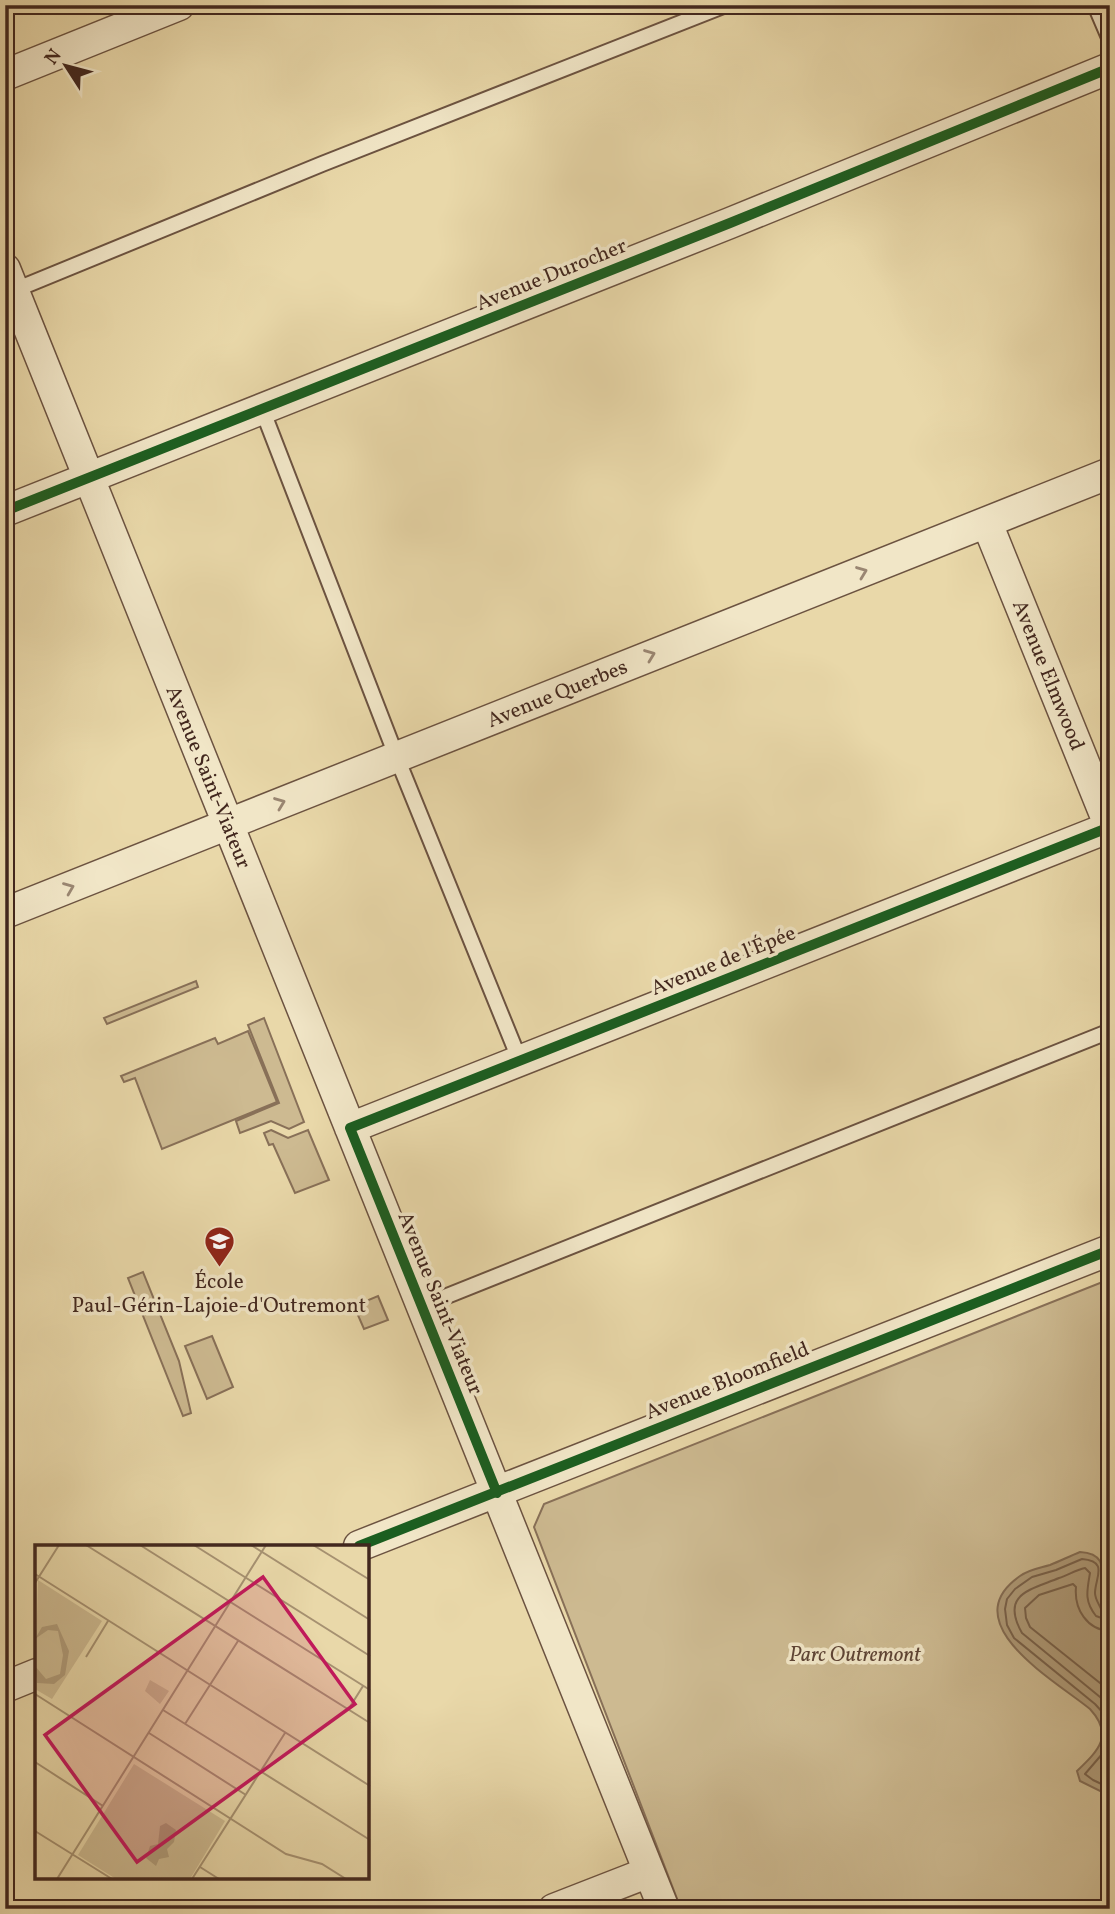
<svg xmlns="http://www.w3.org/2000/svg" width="1115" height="1914" viewBox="0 0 1115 1914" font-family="Vollkorn,serif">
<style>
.green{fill:#cdba91;stroke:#887058;stroke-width:2}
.water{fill:#b09c7a;stroke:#846d55;stroke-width:2}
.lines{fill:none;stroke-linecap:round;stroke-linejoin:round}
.shore{stroke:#79624c;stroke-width:2}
.service-casing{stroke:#6c5341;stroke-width:18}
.minor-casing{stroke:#6c5341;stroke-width:33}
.service{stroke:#f1e6c7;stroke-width:14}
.minor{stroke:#f1e6c7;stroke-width:30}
.cycleway-casing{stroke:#f1e6c7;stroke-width:15}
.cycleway{stroke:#1b5e20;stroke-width:10}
.oneway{stroke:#9a8672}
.labels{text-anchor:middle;stroke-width:7;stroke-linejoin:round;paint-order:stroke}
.street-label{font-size:21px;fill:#42271e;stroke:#f1e6c7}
.poi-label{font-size:21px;fill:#42271e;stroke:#f1e6c7}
.park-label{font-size:21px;font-style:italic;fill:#5e4435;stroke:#f1e6c7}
.inset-road{fill:none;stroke:#a69171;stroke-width:2}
.view{fill:#c2185b;fill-opacity:0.15;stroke:#c2185b;stroke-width:3.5}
.inset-edge{fill:none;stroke:#42271e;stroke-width:3.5}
</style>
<rect width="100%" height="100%" fill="#e9d8a9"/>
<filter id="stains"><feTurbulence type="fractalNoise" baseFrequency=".00286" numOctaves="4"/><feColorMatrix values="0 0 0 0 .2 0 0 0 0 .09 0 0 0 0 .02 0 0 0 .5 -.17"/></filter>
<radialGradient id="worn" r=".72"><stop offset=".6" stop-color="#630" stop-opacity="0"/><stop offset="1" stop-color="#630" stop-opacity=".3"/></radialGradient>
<!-- green -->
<path class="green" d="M196,981L198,987L107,1024L104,1018Z
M264,1018L304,1122L289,1129L271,1121L240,1133L236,1121L279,1103L248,1025Z
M248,1031L277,1102L162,1149L135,1078L124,1082L121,1076L215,1038L218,1044Z
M271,1130L288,1138L308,1130L329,1180L295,1193L273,1144L269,1145L264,1133Z
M143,1272L179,1361L191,1413L183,1416L128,1278Z
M1110,1279V1909H681L534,1527L544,1504Z
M378,1296L388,1320L364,1329L354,1306Z
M212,1336L233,1387L207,1399L185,1346Z"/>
<!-- water -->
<path class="water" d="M1080,1552C1115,1554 1096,1582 1106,1604L1110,1606V1796L1080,1781L1077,1771C1099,1750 1114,1735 1090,1709C1056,1681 952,1623 1020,1576C1030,1569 1040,1568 1050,1565C1060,1561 1070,1556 1080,1552Z"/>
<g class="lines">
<!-- shore -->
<path class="shore" d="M1110,1612L1101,1609C1099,1604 1095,1599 1095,1593C1095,1578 1109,1561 1082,1559L1056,1570L1032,1577L1015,1589L1007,1599L1005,1609L1007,1625L1014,1638L1095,1704L1105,1715L1110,1726
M1110,1621L1096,1616C1084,1601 1087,1591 1090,1573L1085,1568C1076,1570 1068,1575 1059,1578C1030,1590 1000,1594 1022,1633L1100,1697L1110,1707
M1110,1631C1087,1630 1074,1609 1076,1587L1073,1584L1039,1595L1025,1608L1026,1618L1030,1627L1110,1691
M1110,1736L1103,1753L1085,1774L1093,1780L1110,1788"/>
<defs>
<path id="service" d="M1095,5L1110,40
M10,292L322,164L726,5
M262,409L397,758L520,1061
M422,1306L1110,1031"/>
<path id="minor" d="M5,75L179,5
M5,269L664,1909
M5,511L730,223L1110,68
M5,913L1110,473
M350,1128L1110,827L987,523
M359,1546L1110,1250
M5,1687L37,1674
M554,1909L649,1872"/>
</defs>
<!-- service casing -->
<use href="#service" class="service-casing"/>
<!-- minor casing -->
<use href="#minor" class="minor-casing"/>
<!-- service -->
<use href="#service" class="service"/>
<!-- minor -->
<use href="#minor" class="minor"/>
<defs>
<path id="cycleway" d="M5,511L730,223L1110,68
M497,1493L350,1128L1110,827
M359,1546L1110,1250"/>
</defs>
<!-- cycleway casing -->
<use href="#cycleway" class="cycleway-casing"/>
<!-- cycleway -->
<use href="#cycleway" class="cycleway"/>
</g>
<!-- one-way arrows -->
<defs><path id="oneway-chevron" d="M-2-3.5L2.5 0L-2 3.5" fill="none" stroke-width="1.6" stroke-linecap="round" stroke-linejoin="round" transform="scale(1.75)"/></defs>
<g class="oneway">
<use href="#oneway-chevron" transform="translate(862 572) rotate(-21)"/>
<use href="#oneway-chevron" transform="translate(650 655) rotate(-21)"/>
<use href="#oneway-chevron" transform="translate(280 803) rotate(-21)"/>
<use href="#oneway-chevron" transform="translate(69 888) rotate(-22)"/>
</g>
<!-- icons -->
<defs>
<symbol id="school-pin" viewBox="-11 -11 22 30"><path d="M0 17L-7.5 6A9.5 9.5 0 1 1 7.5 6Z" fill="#8f2418" stroke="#f1e6c7"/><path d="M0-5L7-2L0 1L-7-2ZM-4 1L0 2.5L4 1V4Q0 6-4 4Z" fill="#fff"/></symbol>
</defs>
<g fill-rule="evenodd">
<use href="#school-pin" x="202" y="1224" width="35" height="47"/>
</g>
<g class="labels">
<!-- street labels -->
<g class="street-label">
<text transform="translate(551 274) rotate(-22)" y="7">Avenue Durocher</text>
<text transform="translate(1049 675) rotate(68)" y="7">Avenue Elmwood</text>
<text transform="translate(557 693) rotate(-22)" y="7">Avenue Querbes</text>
<text transform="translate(209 777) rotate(68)" y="7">Avenue Saint-Viateur</text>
<text transform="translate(723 960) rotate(-22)" y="7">Avenue de l'Épée</text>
<text transform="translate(441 1303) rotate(68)" y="7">Avenue Saint-Viateur</text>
<text transform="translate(727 1380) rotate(-22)" y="7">Avenue Bloomfield</text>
</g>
<!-- poi labels -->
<g class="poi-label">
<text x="219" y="1288">École<tspan x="219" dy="24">Paul-Gérin-Lajoie-d'Outremont</tspan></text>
</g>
<!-- park labels -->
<g class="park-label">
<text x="855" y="1661">Parc Outremont</text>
</g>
</g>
<!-- overview -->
<g transform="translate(35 1545)">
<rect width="334" height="334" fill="#e9d8a9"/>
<path d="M3,35L67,76L17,154L0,144ZM115,135L134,146L125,159L110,146ZM99,219L190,276L155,334H81L43,310Z" fill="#cdba91"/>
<path d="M22,79L34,106L30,130L19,139L2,138L0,121L11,134L25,129L28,110L23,86L13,85L0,94L7,82ZM131,278L141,285L139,297L132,304L134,312L124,314L121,321L111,313L115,301L123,299L125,281Z" fill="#b09c7a"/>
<path class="inset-road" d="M51,0L335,178M105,0L335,145M159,0L335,111M216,0L335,75M278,0L335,35M0,29L335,241M0,38L24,0M51,112L73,76M0,149L251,309L287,319L311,334M128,165L335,295M313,165L328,141M150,179L203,96M114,188L211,250M0,217L68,261M0,286L77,334M165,322L184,334M22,334L231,0M157,334L250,188"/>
<path class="view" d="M228,32L320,159L102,317L10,190Z"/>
<rect width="334" height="334" class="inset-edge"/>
</g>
<!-- margin -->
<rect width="1115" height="1914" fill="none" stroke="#e9d8a9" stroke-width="28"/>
<rect x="7" y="7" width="1101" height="1900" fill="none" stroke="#42271e" stroke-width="3.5"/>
<rect x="14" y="14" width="1087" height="1886" fill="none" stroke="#42271e" stroke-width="2"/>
<!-- north arrow -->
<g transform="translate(66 66) rotate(306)" stroke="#f1e6c7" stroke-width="5" paint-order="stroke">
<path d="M0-5L12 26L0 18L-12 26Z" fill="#42271e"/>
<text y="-10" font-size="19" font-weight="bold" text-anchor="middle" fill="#42271e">N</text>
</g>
<rect width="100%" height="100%" filter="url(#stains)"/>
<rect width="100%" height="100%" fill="url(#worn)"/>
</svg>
